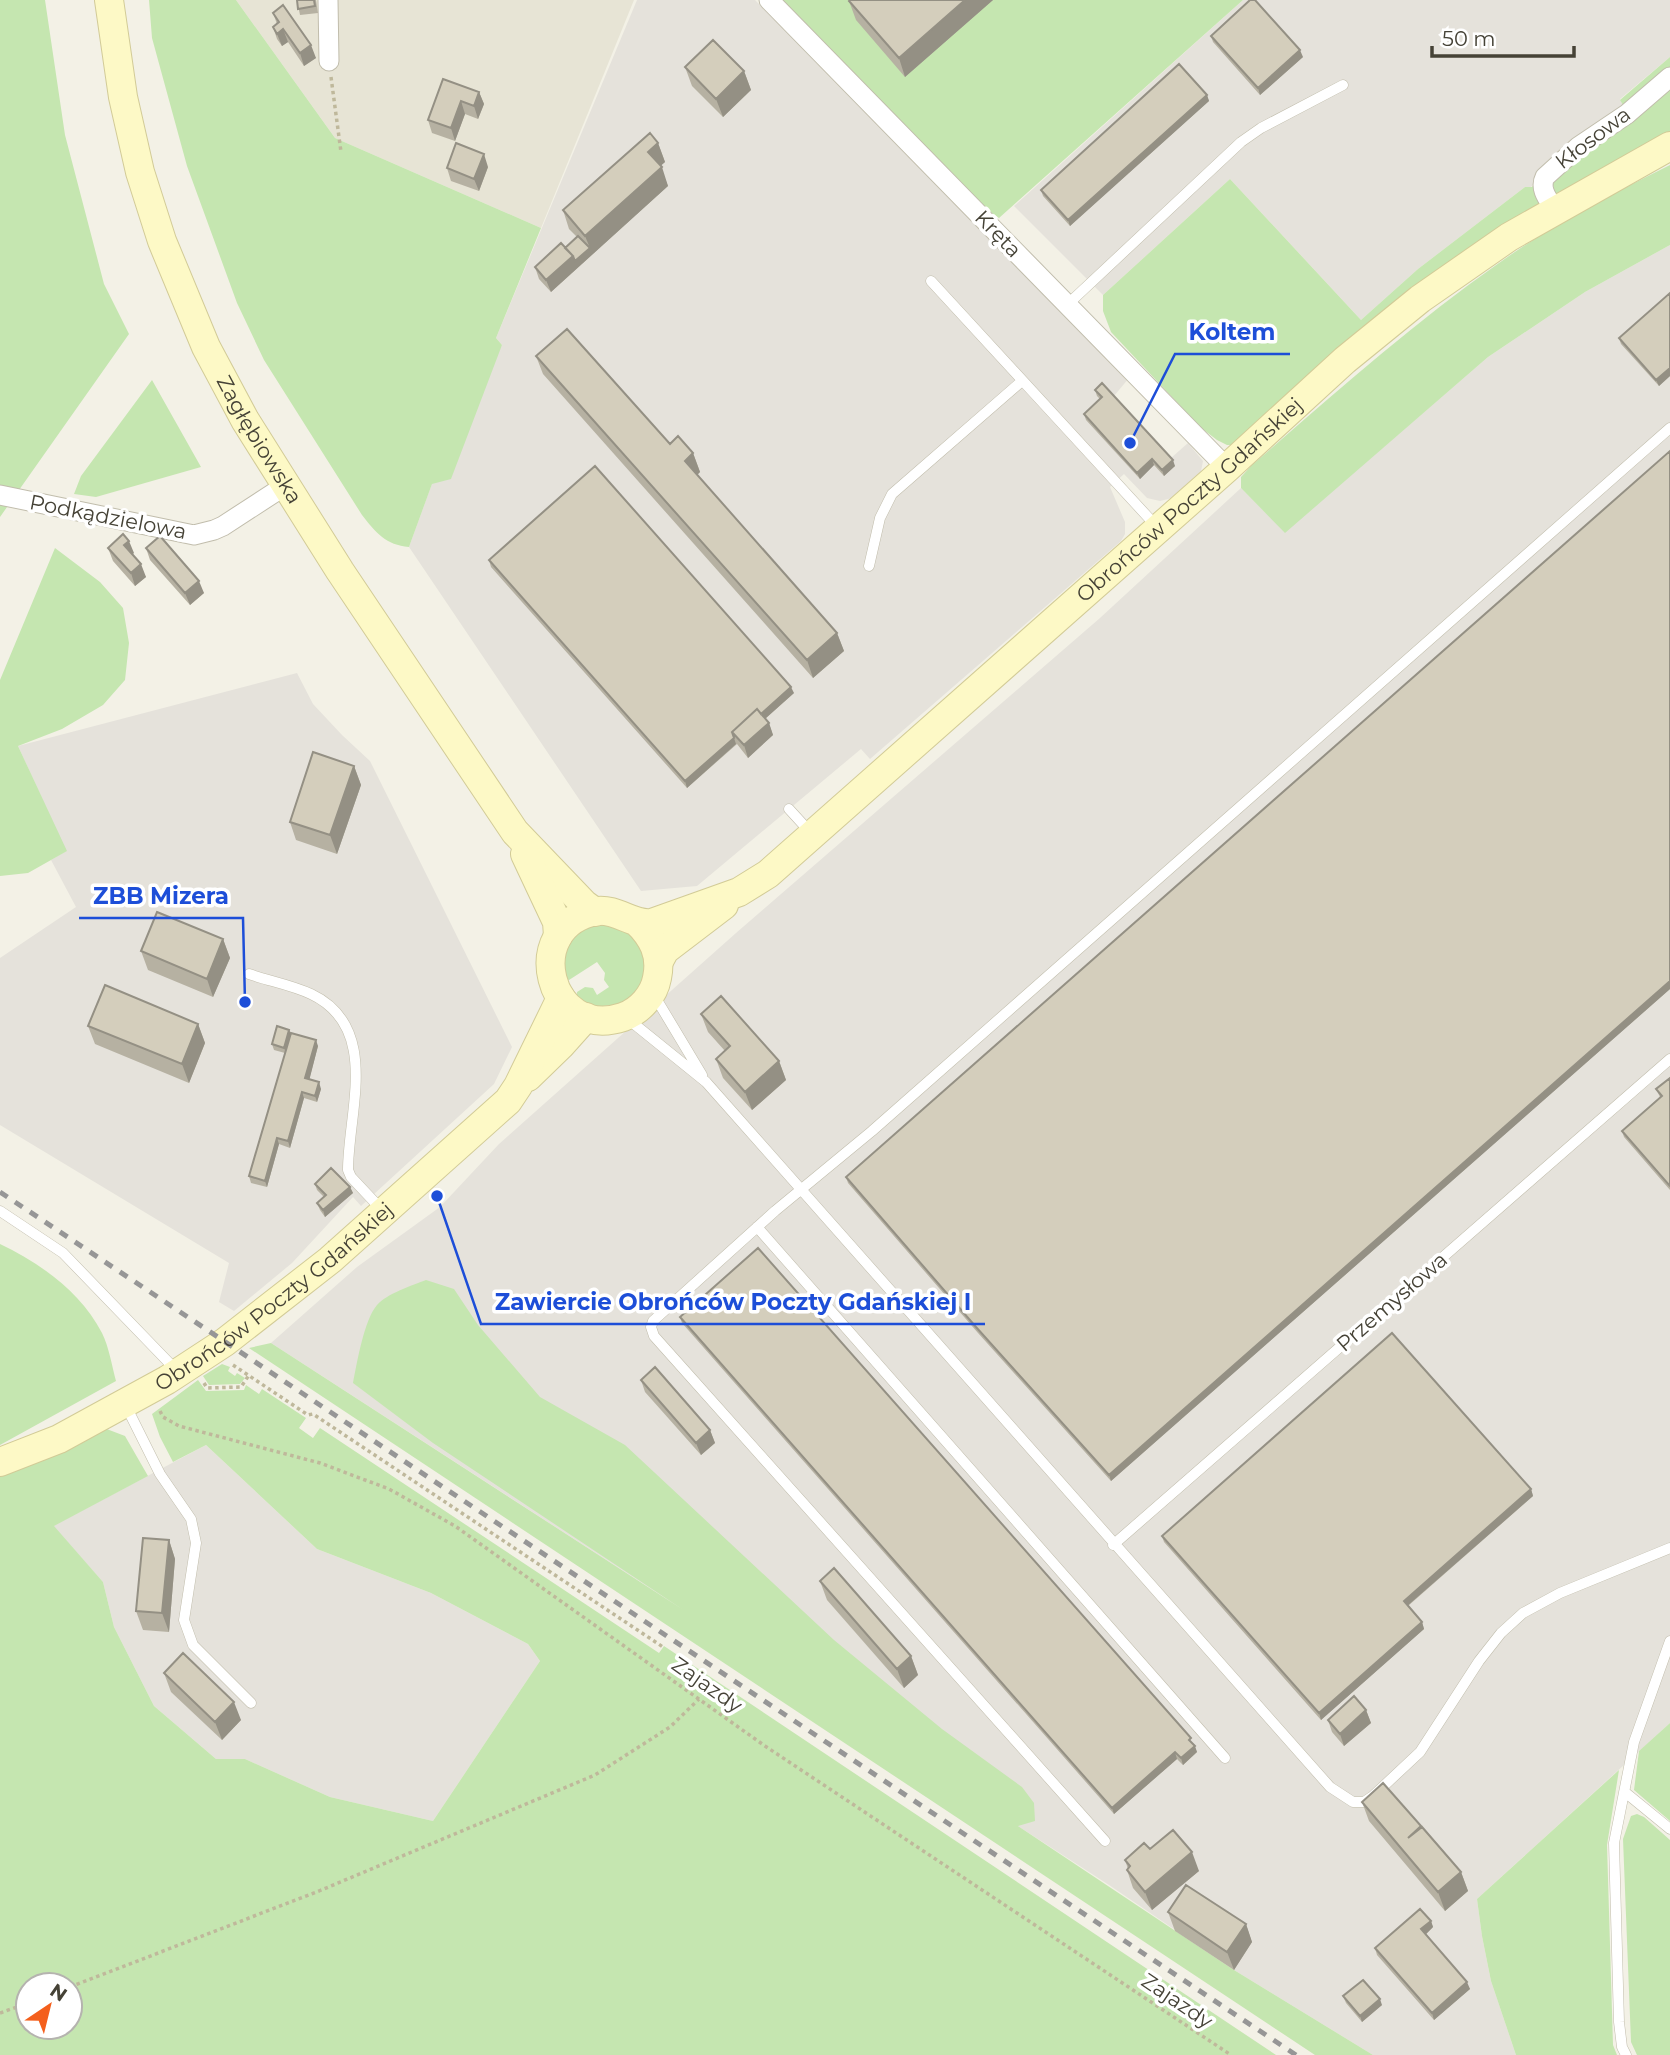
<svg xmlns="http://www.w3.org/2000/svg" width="1670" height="2055" viewBox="0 0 1670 2055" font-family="Montserrat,sans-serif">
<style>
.residential{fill:#e7e4d5}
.industrial{fill:#e5e2db}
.green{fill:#c5e6b0;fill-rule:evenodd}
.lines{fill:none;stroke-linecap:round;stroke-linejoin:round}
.lane-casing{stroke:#c1bdac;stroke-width:11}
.street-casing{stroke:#c1bdac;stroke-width:21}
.secondary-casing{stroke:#d2cb97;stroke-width:30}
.path{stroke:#bfb89b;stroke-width:3.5;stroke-dasharray:3.5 3.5;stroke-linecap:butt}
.lane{stroke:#fff;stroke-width:10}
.street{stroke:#fff;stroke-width:19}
.secondary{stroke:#fdf9c6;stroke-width:28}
.rail{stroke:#969696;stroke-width:5;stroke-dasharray:9 9;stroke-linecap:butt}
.wall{fill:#b6b1a2}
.shaded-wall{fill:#949084}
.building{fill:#d4cebc;stroke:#949084;stroke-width:2}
.labels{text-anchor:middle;stroke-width:7;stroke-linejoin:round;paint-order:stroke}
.street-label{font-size:21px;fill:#454236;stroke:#fff}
.leader{fill:none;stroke:#1d4ed8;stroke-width:2.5}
.callout-dot{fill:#1d4ed8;stroke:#fff;stroke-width:2.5}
.callout-label{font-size:23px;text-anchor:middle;font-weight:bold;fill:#1d4ed8;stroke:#fff;stroke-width:7;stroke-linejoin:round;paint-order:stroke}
</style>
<rect width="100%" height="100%" fill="#f3f1e6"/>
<!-- residential -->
<path class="residential" d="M236,0H634L541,228L335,138Z"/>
<!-- industrial -->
<path class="industrial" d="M637,0H755L1129,378L1114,396L1171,458L1188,443L1203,461L1201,471L1172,498L1160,501L1147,498L1124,474L1110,487L1125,522V534L1121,541L870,759L861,749L697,886L641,891L409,547L433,481L502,345L496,338Z
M1243,0H1670V57L1620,99L1623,105L1555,158L1531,187H1525L1418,269L1361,320L1230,179L1103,295L1014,206Z
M1670,245V1723L1477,1899L1482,1936L1491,1981L1516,2055H1373L1234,1970L1109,1885L271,1343L357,1267L440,1207L499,1144L736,933L1100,618L1241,488L1285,532L1488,357L1585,292Z
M297,673L313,704L342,735L370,761L512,1047L494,1084L361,1206L353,1197L292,1263L234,1311L219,1302L229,1263L0,1125V958L76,907L51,860L66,851L18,746Z
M206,1445L317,1549L431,1593L528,1644L540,1661L433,1821L330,1797L245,1759H216L154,1706L114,1627L103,1582L53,1526Z"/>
<!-- green -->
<path class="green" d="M0,0H45L65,135L104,284L129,334L0,517Z
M149,0H236L335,138L541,228L496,338L502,345L451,479L432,484L409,547C386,545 376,533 362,515L264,360L237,303L187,166L152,38Z
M780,0H1243L999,218L985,208Z
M1670,57V70L1623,105L1620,100Z
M1670,84V134L1558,195L1555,193L1552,181Z
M1670,165V245L1585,292L1488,357L1285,533L1241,488V477L1252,465C1333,395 1412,324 1499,263C1552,225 1612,194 1670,165Z
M1230,179L1361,320L1418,269L1525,187H1532L1538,179L1539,207L1237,445H1227L1217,440L1200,427L1111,332L1103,311V295Z
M152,380L201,467L96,497L74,494L81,476Z
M55,548L100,582L123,608L129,643L125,680L103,705L62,729L18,746L67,851L28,873L0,876V680Z
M613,923L636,937L647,961L641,987L632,997L621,1004L594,1007L577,997V992L585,987L593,988L597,995L609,987L604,980L605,973L597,962L569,980L562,977L564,948L584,926Z
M0,1244C40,1263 81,1292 102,1333C109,1347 112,1366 116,1381L0,1445Z
M426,1280L454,1289L478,1325L540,1397L625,1445L834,1640L942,1729L1022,1787L1034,1803L1035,1821L1018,1826L1234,1970L1373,2055H1315L249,1348L271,1343L682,1609L433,1443L353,1383C357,1363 364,1320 377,1305C386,1294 413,1285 426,1280Z
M222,1364L230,1367L228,1371L235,1376L237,1373L245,1378L240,1384L209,1385L203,1376Z
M198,1380L206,1391L244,1390L246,1385L259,1394L262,1389L306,1418L299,1428L313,1438L320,1428L659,1653L664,1646L1276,2055H0V1471L104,1428L125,1436L148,1476L54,1526L103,1582L114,1627L154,1706L216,1759H245L330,1797L433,1821L540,1661L528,1644L431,1593L317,1549L206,1445L173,1462L160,1437L152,1414ZM28,1985H70V2027H28Z
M1670,1723V1821L1634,1790L1639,1751Z
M1619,1770L1607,1845L1613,2045L1617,2055H1516L1491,1981L1482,1936L1477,1899Z
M1637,1814L1644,1817L1670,1840V2055H1637L1631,2042L1623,1839L1631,1816Z"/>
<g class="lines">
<defs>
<path id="lane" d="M931,281L1158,528
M1067,305L1241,142L1261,128L1343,85
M869,566L880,518L892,494L1022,381
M789,809L810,832
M249,974C269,981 292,985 311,994C381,1027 348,1112 348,1170L351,1177L382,1210
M654,995L702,1075
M628,1019L706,1082L1330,1787L1353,1802H1364L1373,1796L1420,1752L1479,1661L1501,1633L1523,1613L1560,1593L1670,1548
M0,1211L63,1253L176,1370
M757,1227L1225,1758
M125,1404L160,1474L191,1519L196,1543L184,1620L193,1645L251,1703
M1113,1545L1670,1059
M1626,1793L1670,1829
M1105,1841L654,1336L651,1327L653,1321L775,1211L872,1131L1670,428
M1626,2055L1622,2047L1619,2022L1614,1843L1634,1742L1670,1641"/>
<path id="street" d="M328,0L329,61
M769,0L1227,468
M1555,210C1548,199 1539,189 1545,177L1578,147L1627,114L1670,77
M0,495L194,535L214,530L223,526L286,485"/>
<g id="secondary">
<path id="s1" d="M109,0L123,97L140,172L162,241L206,347L245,420L340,571L515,832L584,904L595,912"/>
<path d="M525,854L557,922L558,936"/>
<path id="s2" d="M636,921C653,937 662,955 657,978C654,995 640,1011 623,1017C548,1042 519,926 596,911C617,908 633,926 652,923L739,892L768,874L1227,468L1345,360L1420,299L1509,237L1670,146"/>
<path d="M659,961L665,950L724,905"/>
<path d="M528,1077L561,1045L586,1017"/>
<path id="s3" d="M0,1462L59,1439L167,1380L225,1342L330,1260L508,1101L518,1086L561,998"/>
</g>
</defs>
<!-- lane casing -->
<use href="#lane" class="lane-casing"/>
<!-- street casing -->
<use href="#street" class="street-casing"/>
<!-- secondary casing -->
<use href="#secondary" class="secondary-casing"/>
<!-- path -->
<path class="path" d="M331,77L341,152
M233,1365L308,1415L313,1414L663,1647
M204,1383L207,1388L241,1387L249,1375
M160,1411L163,1417L179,1426L320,1463L389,1489L455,1526L765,1746L1231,2055
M70,1987L319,1891L595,1775L670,1727L699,1699
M0,2013L28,2003"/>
<!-- lane -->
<use href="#lane" class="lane"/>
<!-- street -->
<use href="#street" class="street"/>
<!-- secondary -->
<use href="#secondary" class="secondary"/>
<!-- rail -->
<path class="rail" d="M0,1192L1296,2055"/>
</g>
<!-- wall -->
<path class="wall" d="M297,0H316L318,13L300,15Z
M993,0L905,77L856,20L849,1Z
M273,13L316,58L304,66L288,42L282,46L277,39L273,27L277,24Z
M1211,36L1303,57L1260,95L1213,42Z
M685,67L744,71L751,90L723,117L692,86Z
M479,92L484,104L478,119L465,114L455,141L432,133L428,120Z
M1207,95L1209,101L1070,226L1043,196L1041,190Z
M658,143L665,162L660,166L668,186L551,292L539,279L535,267L565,248L577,237L569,229L563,210Z
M488,167L479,191L451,181L447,168Z
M1670,293V376L1659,386L1621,344L1619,338Z
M536,356L670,444L693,453L700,472L697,475L837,633L844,651L813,678L543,374Z
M1095,390L1175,466L1164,476L1154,465L1140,479L1086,420L1084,414L1100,399L1097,396Z
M1670,451V989L1111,1481L978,1333L848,1183L846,1177Z
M108,548L134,553L132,554L146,577L135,586L113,561Z
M146,548L204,593L190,605L150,560Z
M489,560L794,693L765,719L769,723L773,735L748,758L737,744L687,788L491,567Z
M354,766L361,785L337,854L296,840L290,822Z
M223,939L230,958L213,997L148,970L141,951Z
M701,1014L779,1061L786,1080L752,1110L723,1078L716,1059L725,1051L708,1032Z
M198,1024L205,1043L189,1083L95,1044L88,1026Z
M289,1030L291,1033L318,1046L309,1080L321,1089L317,1102L304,1098L290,1148L279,1144L267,1187L251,1183L249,1176L285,1053L274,1050L272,1044Z
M1670,1078V1190L1624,1137L1622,1131L1660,1097L1656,1089Z
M315,1184L350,1187L353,1193L325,1217L320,1210L317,1203L324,1197L317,1190Z
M680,1317L1193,1744L1197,1752L1183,1765L1177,1759L1114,1814L682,1323Z
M641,1380L710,1430L715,1443L701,1455L645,1392Z
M1531,1489L1533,1496L1408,1606L1422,1622L1424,1629L1321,1720L1164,1542L1162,1536Z
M169,1540L175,1559L169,1632L143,1630L136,1611Z
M820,1581L911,1656L918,1675L904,1688L827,1600Z
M164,1673L241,1720L222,1740L171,1692Z
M1366,1710L1371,1723L1344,1746L1332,1732L1328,1720Z
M1362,1802L1421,1826L1461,1872L1468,1891L1445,1911L1369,1821Z
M1150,1849L1199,1871L1152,1910L1133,1888L1127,1870L1128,1869L1125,1860Z
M1168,1912L1246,1924L1252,1942L1234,1970L1175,1931Z
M1431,1921L1433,1927L1426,1934L1470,1989L1434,2020L1377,1955L1375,1948Z
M1343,1996L1382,2005L1362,2022L1346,2003Z"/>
<!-- shaded-wall -->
<path class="shaded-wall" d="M965,0H993L905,77L899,58Z
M283,29L288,42L282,46L277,34Z
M311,45L316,58L304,66L300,53Z
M1300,50L1303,57L1260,95L1258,88Z
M744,71L751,90L723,117L716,99Z
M479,92L484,104L478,119L474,106Z
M1207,95L1209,101L1070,226L1068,220Z
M461,101L465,114L455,141L451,128Z
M658,143L665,162L655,171L648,152Z
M484,154L488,167L479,191L474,179Z
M662,167L668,186L551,292L546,280L573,256L590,248L585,236Z
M1670,368V376L1659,386L1656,380Z
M693,453L700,472L692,480L685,461Z
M1152,459L1154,465L1140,479L1137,473Z
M1173,460L1175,466L1164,476L1162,470Z
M129,541L134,553L128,558L124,545Z
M141,564L146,577L135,586L131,573Z
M199,581L204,593L190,605L185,593Z
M837,633L844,651L813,678L807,660Z
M791,687L794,693L740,741L736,736Z
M769,723L773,735L748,758L744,745Z
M734,738L736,744L687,788L685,781Z
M354,766L361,785L337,854L330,835Z
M223,939L230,958L213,997L207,979Z
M1670,981V989L1111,1481L1109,1475Z
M198,1024L205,1043L189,1083L182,1064Z
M289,1030L292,1036L287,1054L284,1048Z
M316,1040L318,1046L308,1085L305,1078Z
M779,1061L786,1080L752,1110L745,1092Z
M319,1082L321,1089L317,1102L315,1096Z
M302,1092L304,1098L290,1148L288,1141Z
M277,1138L279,1144L267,1187L265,1181Z
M350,1187L353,1193L325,1217L323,1210Z
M710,1430L715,1443L701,1455L696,1443Z
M1531,1489L1533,1496L1406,1607L1404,1601Z
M169,1540L175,1559L169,1632L162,1613Z
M1422,1622L1424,1629L1321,1720L1319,1713Z
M911,1656L918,1675L904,1688L897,1669Z
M234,1702L241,1720L222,1740L215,1722Z
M1366,1710L1371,1723L1344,1746L1340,1734Z
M1195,1746L1197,1752L1183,1765L1181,1758Z
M1175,1752L1177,1759L1114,1814L1112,1808Z
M1192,1852L1199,1871L1152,1910L1145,1892Z
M1461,1872L1468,1891L1445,1911L1438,1892Z
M1431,1921L1433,1927L1424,1936L1421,1929Z
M1246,1924L1252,1942L1234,1970L1227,1952Z
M1467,1982L1470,1989L1434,2020L1432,2013Z
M1380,1999L1382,2005L1362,2022L1360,2016Z"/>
<!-- building -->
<path class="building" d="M297,0H314L315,6L298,9Z
M850,0H965L899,58L849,1Z
M1250,0H1255L1300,50L1258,88L1211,36Z
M283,5L311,45L300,53L283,29L277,34L273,27L279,22L273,13Z
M713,40L744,71L716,99L685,67Z
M1179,64L1207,95L1068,220L1041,190Z
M443,79L479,92L474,106L461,101L451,128L428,120Z
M650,133L658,143L648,152L662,167L585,236L563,210Z
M456,143L484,154L474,179L447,168Z
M578,236L590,248L575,261L573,256L565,248Z
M561,243L573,256L546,280L535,267Z
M1670,293V368L1656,380L1619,338Z
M567,329L670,444L678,436L693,453L685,461L837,633L807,660L536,356Z
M1102,383L1173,460L1162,470L1152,459L1137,473L1084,414L1102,397L1095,390Z
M1670,451V981L1109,1475L976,1327L846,1177Z
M595,466L791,687L761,714L757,709L732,732L734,738L685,781L489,560Z
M123,534L129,541L124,545L141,564L131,573L108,548Z
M160,536L199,581L185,593L146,548Z
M757,709L769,723L744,745L732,732Z
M313,752L354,766L330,835L290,822Z
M157,912L223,939L207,979L141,951Z
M105,985L198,1024L182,1064L88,1026Z
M721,996L779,1061L745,1092L716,1059L730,1046L701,1014Z
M277,1026L289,1030L284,1048L272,1044Z
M291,1033L316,1040L305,1078L319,1082L315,1096L302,1092L288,1141L277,1138L265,1181L249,1176Z
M1670,1078V1186L1622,1131L1662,1096L1656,1089Z
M331,1168L350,1187L323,1210L317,1203L326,1195L315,1184Z
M758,1248L1191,1738L1189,1740L1195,1746L1181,1758L1175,1752L1112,1808L680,1317Z
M1392,1333L1531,1489L1404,1601L1422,1622L1319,1713L1162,1536Z
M655,1367L710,1430L696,1443L641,1380Z
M143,1538L169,1540L162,1613L136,1611Z
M834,1568L911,1656L897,1669L820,1581Z
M183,1653L234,1702L215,1722L164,1673Z
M1354,1696L1366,1710L1340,1734L1328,1720Z
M1383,1783L1421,1826L1408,1838L1422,1827L1461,1872L1438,1892L1362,1802Z
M1173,1830L1192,1852L1145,1892L1127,1870L1130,1866L1125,1860L1144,1843L1150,1849Z
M1186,1885L1246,1924L1227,1952L1168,1912Z
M1420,1909L1431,1921L1421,1929L1467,1982L1432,2013L1375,1948Z
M1363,1980L1380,1999L1360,2016L1343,1996Z"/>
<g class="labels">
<!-- street labels -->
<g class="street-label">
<text transform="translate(1593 138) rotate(-37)" y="7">Kłosowa</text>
<text transform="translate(998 234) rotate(46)" y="7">Kręta</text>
<text dy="7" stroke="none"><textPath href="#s1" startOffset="469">Zagłębiowska</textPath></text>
<text dy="7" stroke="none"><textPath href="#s2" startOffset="1048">Obrońców Poczty Gdańskiej</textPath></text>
<text transform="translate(108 517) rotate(11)" y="7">Podkądzielowa</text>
<text dy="7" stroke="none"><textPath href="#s3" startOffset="322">Obrońców Poczty Gdańskiej</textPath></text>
<text transform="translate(1392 1302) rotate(-41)" y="7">Przemysłowa</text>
<text transform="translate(707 1685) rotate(35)" y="7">Zajazdy</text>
<text transform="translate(1177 2001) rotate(34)" y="7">Zajazdy</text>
</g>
</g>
<!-- callouts -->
<path class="leader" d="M1130 443L1175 354H1290M245 1002L243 918H79M437 1196L481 1324H985"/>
<g class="callout-dot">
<circle cx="1130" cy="443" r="7"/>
<circle cx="245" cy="1002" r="7"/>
<circle cx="437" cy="1196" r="7"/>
</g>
<g class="callout-label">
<text x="1232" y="340">Koltem</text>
<text x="161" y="904">ZBB Mizera</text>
<text x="733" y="1310">Zawiercie Obrońców Poczty Gdańskiej I</text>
</g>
<!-- north arrow -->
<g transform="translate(49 2006) rotate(35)"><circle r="33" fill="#ffffff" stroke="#b5b3af" stroke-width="2"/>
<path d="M0-5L12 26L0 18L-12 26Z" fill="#f45f1c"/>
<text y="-10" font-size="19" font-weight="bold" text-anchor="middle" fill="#454236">N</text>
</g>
<!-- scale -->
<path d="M1432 46v10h142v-10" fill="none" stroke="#454236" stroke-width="3.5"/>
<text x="1442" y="46" font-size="21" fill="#454236" stroke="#ffffff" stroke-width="5" paint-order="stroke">50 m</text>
</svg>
